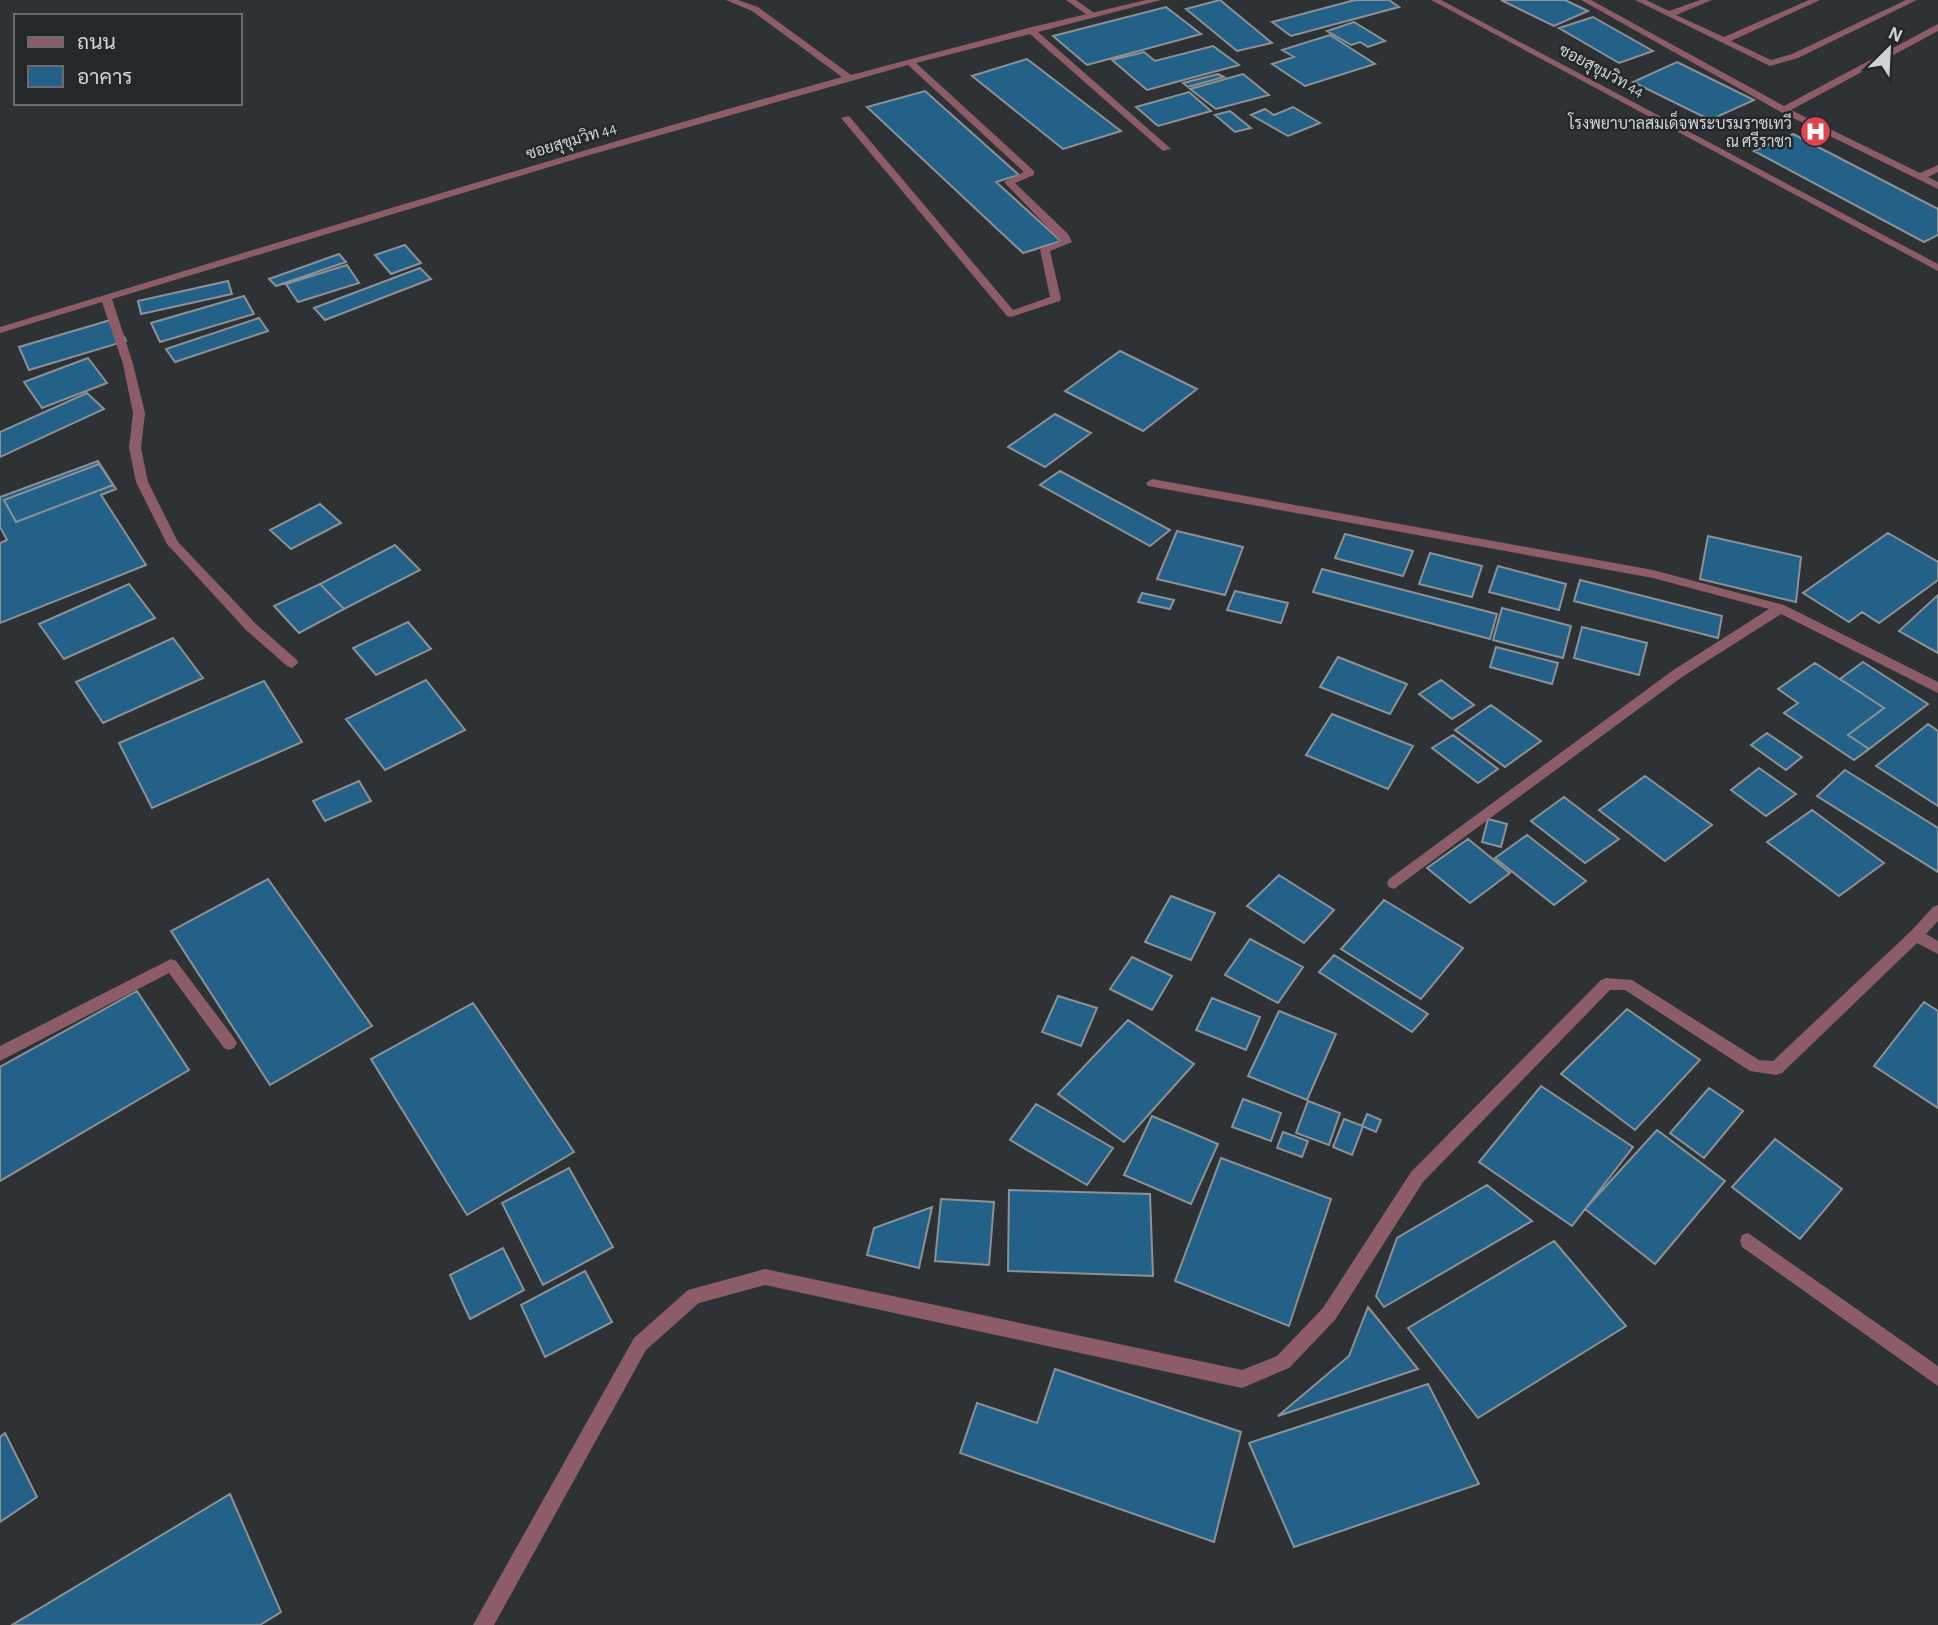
<svg xmlns="http://www.w3.org/2000/svg" width="1938" height="1625" viewBox="0 0 1938 1625" font-family="'Alegreya Sans',Sarabun,sans-serif">
<style>
.building{fill:#246189;stroke:#8c9195;stroke-width:2}
.lines{fill:none;stroke-linecap:round;stroke-linejoin:round}
.lane{fill:#8d5c69;fill-rule:evenodd}
.street{fill:#8d5c69;fill-rule:evenodd}
.labels{text-anchor:middle;stroke-width:5;stroke-linejoin:round;paint-order:stroke}
.far-street-label{font-size:16px;fill:#d0d2d4;stroke:#24282b}
.far-poi-label{font-size:16px;fill:#d0d2d4;stroke:#24282b;text-anchor:end}
</style>
<rect width="100%" height="100%" fill="#2e3235"/>
<!-- building -->
<path class="building" d="M1220,0L1272,43L1237,51L1186,9Z
M1355,0H1389L1399,7L1291,36L1272,22Z
M1501,0H1565L1588,11L1554,26Z
M1166,7L1201,34L1087,65L1053,36Z
M1593,17L1653,51L1619,63L1559,28Z
M1354,22L1385,41L1368,47L1360,42L1351,45L1327,31Z
M1330,35L1375,64L1305,86L1272,64L1294,57L1282,50Z
M1213,46L1239,65L1147,90L1112,60L1144,52L1155,61Z
M1027,59L1121,131L1063,149L972,76Z
M1677,62L1754,100L1710,120L1633,82Z
M1218,74L1224,77L1188,87L1183,83Z
M1243,74L1269,95L1216,109L1190,89Z
M925,91L1019,175L996,182L1061,241L1023,253L867,107Z
M1189,92L1211,111L1158,126L1136,107Z
M1293,107L1320,123L1288,136L1251,115L1265,109L1274,115Z
M1230,111L1251,128L1235,132L1215,115Z
M1793,134L1938,209V235L1924,242L1754,151Z
M405,245L421,263L391,274L375,255Z
M339,254L346,262L276,286L269,279Z
M347,265L359,283L298,302L286,284Z
M420,268L431,279L325,320L314,308Z
M228,281L232,294L141,314L138,301Z
M244,296L254,314L160,342L151,323Z
M259,318L268,331L175,362L166,349Z
M114,319L126,341L29,370L19,347Z
M1120,351L1197,389L1143,431L1065,391Z
M88,358L107,383L42,408L24,382Z
M87,393L104,409L0,457V432Z
M1055,414L1091,433L1045,467L1008,447Z
M98,461L116,489L101,495L146,565L0,623V543L7,540L0,527V497Z
M99,464L113,485L16,522L4,500Z
M1060,471L1170,530L1150,546L1040,485Z
M320,504L341,523L291,549L270,530Z
M1177,531L1243,547L1225,595L1157,579Z
M1888,533L1938,562V580L1879,623L1862,612L1849,622L1803,593Z
M1345,534L1413,551L1403,576L1335,558Z
M1708,536L1801,557L1796,602L1700,579Z
M395,545L420,570L344,609L320,584Z
M1430,553L1482,566L1472,597L1419,584Z
M1498,566L1566,584L1559,610L1489,592Z
M1322,569L1497,614L1490,639L1313,592Z
M1580,580L1722,616L1718,638L1574,601Z
M129,584L155,618L64,659L39,624Z
M320,584L344,609L299,633L274,606Z
M1235,591L1288,603L1281,623L1227,610Z
M1142,593L1174,600L1170,609L1138,602Z
M1938,595V653L1899,631Z
M1502,608L1571,626L1563,658L1493,640Z
M408,622L431,649L376,675L353,648Z
M1582,627L1647,643L1639,675L1574,658Z
M173,638L203,678L103,723L76,682Z
M1496,647L1558,663L1552,684L1490,667Z
M1338,657L1407,684L1390,714L1320,687Z
M1863,662L1928,704L1869,749L1848,735L1884,708L1840,679Z
M1815,663L1884,708L1848,735L1869,749L1854,760L1784,713L1798,703L1778,689Z
M426,680L465,730L385,770L346,719Z
M1441,680L1474,705L1452,719L1419,694Z
M264,681L302,742L152,808L119,743Z
M1491,705L1541,741L1505,767L1455,730Z
M1332,714L1413,746L1388,789L1306,755Z
M1928,724L1938,731V806L1876,766Z
M1767,733L1802,757L1786,770L1751,745Z
M1453,735L1498,769L1478,783L1432,748Z
M1759,768L1796,794L1766,816L1731,790Z
M1845,770L1938,828V872L1817,796Z
M1645,776L1712,825L1665,861L1599,810Z
M359,781L371,801L325,821L313,801Z
M1564,797L1619,839L1585,863L1531,821Z
M1812,810L1884,863L1839,896L1767,842Z
M1488,819L1507,824L1501,847L1482,842Z
M1527,835L1586,881L1554,905L1495,858Z
M1468,839L1510,873L1470,903L1427,868Z
M1279,875L1334,910L1304,943L1247,906Z
M268,879L372,1026L270,1085L171,931Z
M1171,896L1215,913L1191,960L1145,942Z
M1384,900L1463,948L1421,999L1341,949Z
M1250,939L1303,967L1278,1003L1225,975Z
M1334,955L1428,1014L1412,1032L1319,972Z
M1132,957L1172,976L1152,1010L1110,989Z
M137,991L189,1070L0,1181V1067Z
M1058,996L1097,1008L1081,1046L1042,1032Z
M1212,998L1260,1017L1246,1050L1196,1030Z
M1924,1002L1938,1011V1108L1874,1066Z
M473,1003L574,1152L467,1215L371,1059Z
M1627,1009L1700,1060L1635,1130L1561,1074Z
M1279,1011L1336,1034L1307,1100L1248,1076Z
M1128,1020L1194,1064L1124,1142L1058,1094Z
M1541,1086L1633,1147L1572,1226L1479,1162Z
M1709,1088L1743,1111L1704,1158L1670,1133Z
M1243,1099L1281,1113L1271,1141L1232,1127Z
M1308,1101L1340,1113L1329,1145L1296,1133Z
M1036,1104L1113,1148L1087,1185L1010,1140Z
M1367,1114L1381,1120L1376,1132L1362,1126Z
M1152,1116L1218,1144L1191,1204L1124,1175Z
M1344,1119L1363,1126L1352,1155L1333,1147Z
M1657,1130L1725,1181L1655,1264L1585,1209Z
M1283,1132L1308,1141L1302,1157L1277,1148Z
M1775,1139L1842,1189L1800,1239L1732,1187Z
M1221,1158L1331,1199L1289,1326L1175,1281Z
M569,1168L613,1247L543,1285L502,1203Z
M1487,1185L1532,1221L1384,1307L1376,1296L1397,1238Z
M1009,1190L1150,1194L1153,1276L1008,1271Z
M941,1199L994,1202L989,1265L935,1261Z
M932,1207L919,1268L867,1255L874,1228Z
M1554,1241L1626,1326L1478,1418L1408,1328Z
M503,1248L524,1290L470,1319L450,1275Z
M585,1271L612,1322L545,1357L521,1305Z
M1368,1307L1418,1369L1278,1416L1349,1356Z
M1055,1369L1241,1432L1214,1542L960,1453L977,1403L1037,1423Z
M1428,1384L1479,1484L1294,1547L1249,1443Z
M5,1433L37,1497L0,1522V1437Z
M230,1494L281,1612L260,1625H12Z"/>
<g class="lines">
<!-- lane -->
<path class="lane" d="M1066,0H1076L1097,15L1090,17Z
M1581,0H1591L1784,106L1938,24V31L1791,110L1920,173L1938,165V172L1928,177L1938,182V189L1781,112Z
M1635,0H1646L1669,11L1700,0H1712L1676,15L1724,37L1809,0H1820L1731,41L1771,60L1792,54L1906,0H1917L1798,58L1770,66Z"/>
<!-- street -->
<path class="street" d="M726,0H738L758,7L851,75L1028,28L1146,0H1161L1038,32L1171,149L1163,151L1030,34L916,63L1034,171V175L1015,183L1068,234L1072,242L1050,251L1061,299L1060,301L1011,317L1007,316L841,118L849,116L1013,310L1050,297L1040,249L1061,241L1004,182L1024,172L908,65L579,158L112,299L133,364L145,413L141,448L148,482L178,542L256,624L297,660L298,663L292,668L287,666L246,630L167,544L136,482L129,448L133,413L123,364L102,302L0,333V327C280,242 560,155 842,77L752,11Z
M1431,0H1441L1938,264V271Z
M1152,479L1653,570L1784,605L1938,682V693L1781,614L1682,677L1394,889L1389,887L1387,883L1389,879L1672,671L1769,609L1653,578L1148,486L1146,483Z
M1938,905V921L1926,934L1938,941V954L1917,943L1782,1073L1776,1075L1750,1071L1625,990H1610L1423,1182L1335,1320L1289,1368L1242,1388L765,1285L699,1303L646,1350L494,1625H473L634,1338L688,1290L765,1269L1242,1370L1277,1356L1323,1308L1411,1172L1601,980L1606,978L1632,980L1759,1060L1773,1061L1911,931L1933,907Z
M171,959L176,961L234,1038L237,1043L234,1048L229,1050L224,1048L169,973L0,1061V1046Z
M1748,1233L1938,1366V1386L1742,1247L1740,1241L1742,1235Z"/>
</g>
<!-- icons -->
<defs>
<symbol id="hospital-disc" viewBox="-11 -11 22 22"><circle r="9.5" fill="#e0444e" stroke="#24282b"/><path d="M-5-5h3v3.5h4V-5h3V5h-3V1.5h-4V5h-3Z" fill="#fff"/></symbol>
</defs>
<g fill-rule="evenodd">
<use href="#hospital-disc" x="1798" y="114" width="35" height="35"/>
</g>
<g class="labels">
<!-- far-street labels -->
<g class="far-street-label">
<text transform="translate(1602 70) rotate(28)" y="6">ซอยสุขุมวิท 44</text>
<text transform="translate(571 140) rotate(-17)" y="6">ซอยสุขุมวิท 44</text>
</g>
<!-- far-poi labels -->
<g class="far-poi-label">
<text x="1792" y="129">โรงพยาบาลสมเด็จพระบรมราชเทวี<tspan x="1792" dy="18">ณ ศรีราชา</tspan></text>
</g>
</g>
<!-- legend -->
<rect x="14" y="14" width="228" height="91" fill="#24282b" stroke="#696c6f" stroke-width="2"/>
<rect x="28" y="37" width="35" height="10" fill="#8d5c69" stroke="#696c6f" stroke-width="2"/>
<text x="77" y="49" font-size="21" fill="#d0d2d4">ถนน</text>
<rect x="28" y="66" width="35" height="21" fill="#246189" stroke="#696c6f" stroke-width="2"/>
<text x="77" y="84" font-size="21" fill="#d0d2d4">อาคาร</text>
<!-- north arrow -->
<g transform="translate(1889 49) rotate(24)" stroke="#24282b" stroke-width="5" paint-order="stroke">
<path d="M0-5L12 26L0 18L-12 26Z" fill="#d0d2d4"/>
<text y="-10" font-size="19" font-weight="bold" text-anchor="middle" fill="#d0d2d4">N</text>
</g>
</svg>
